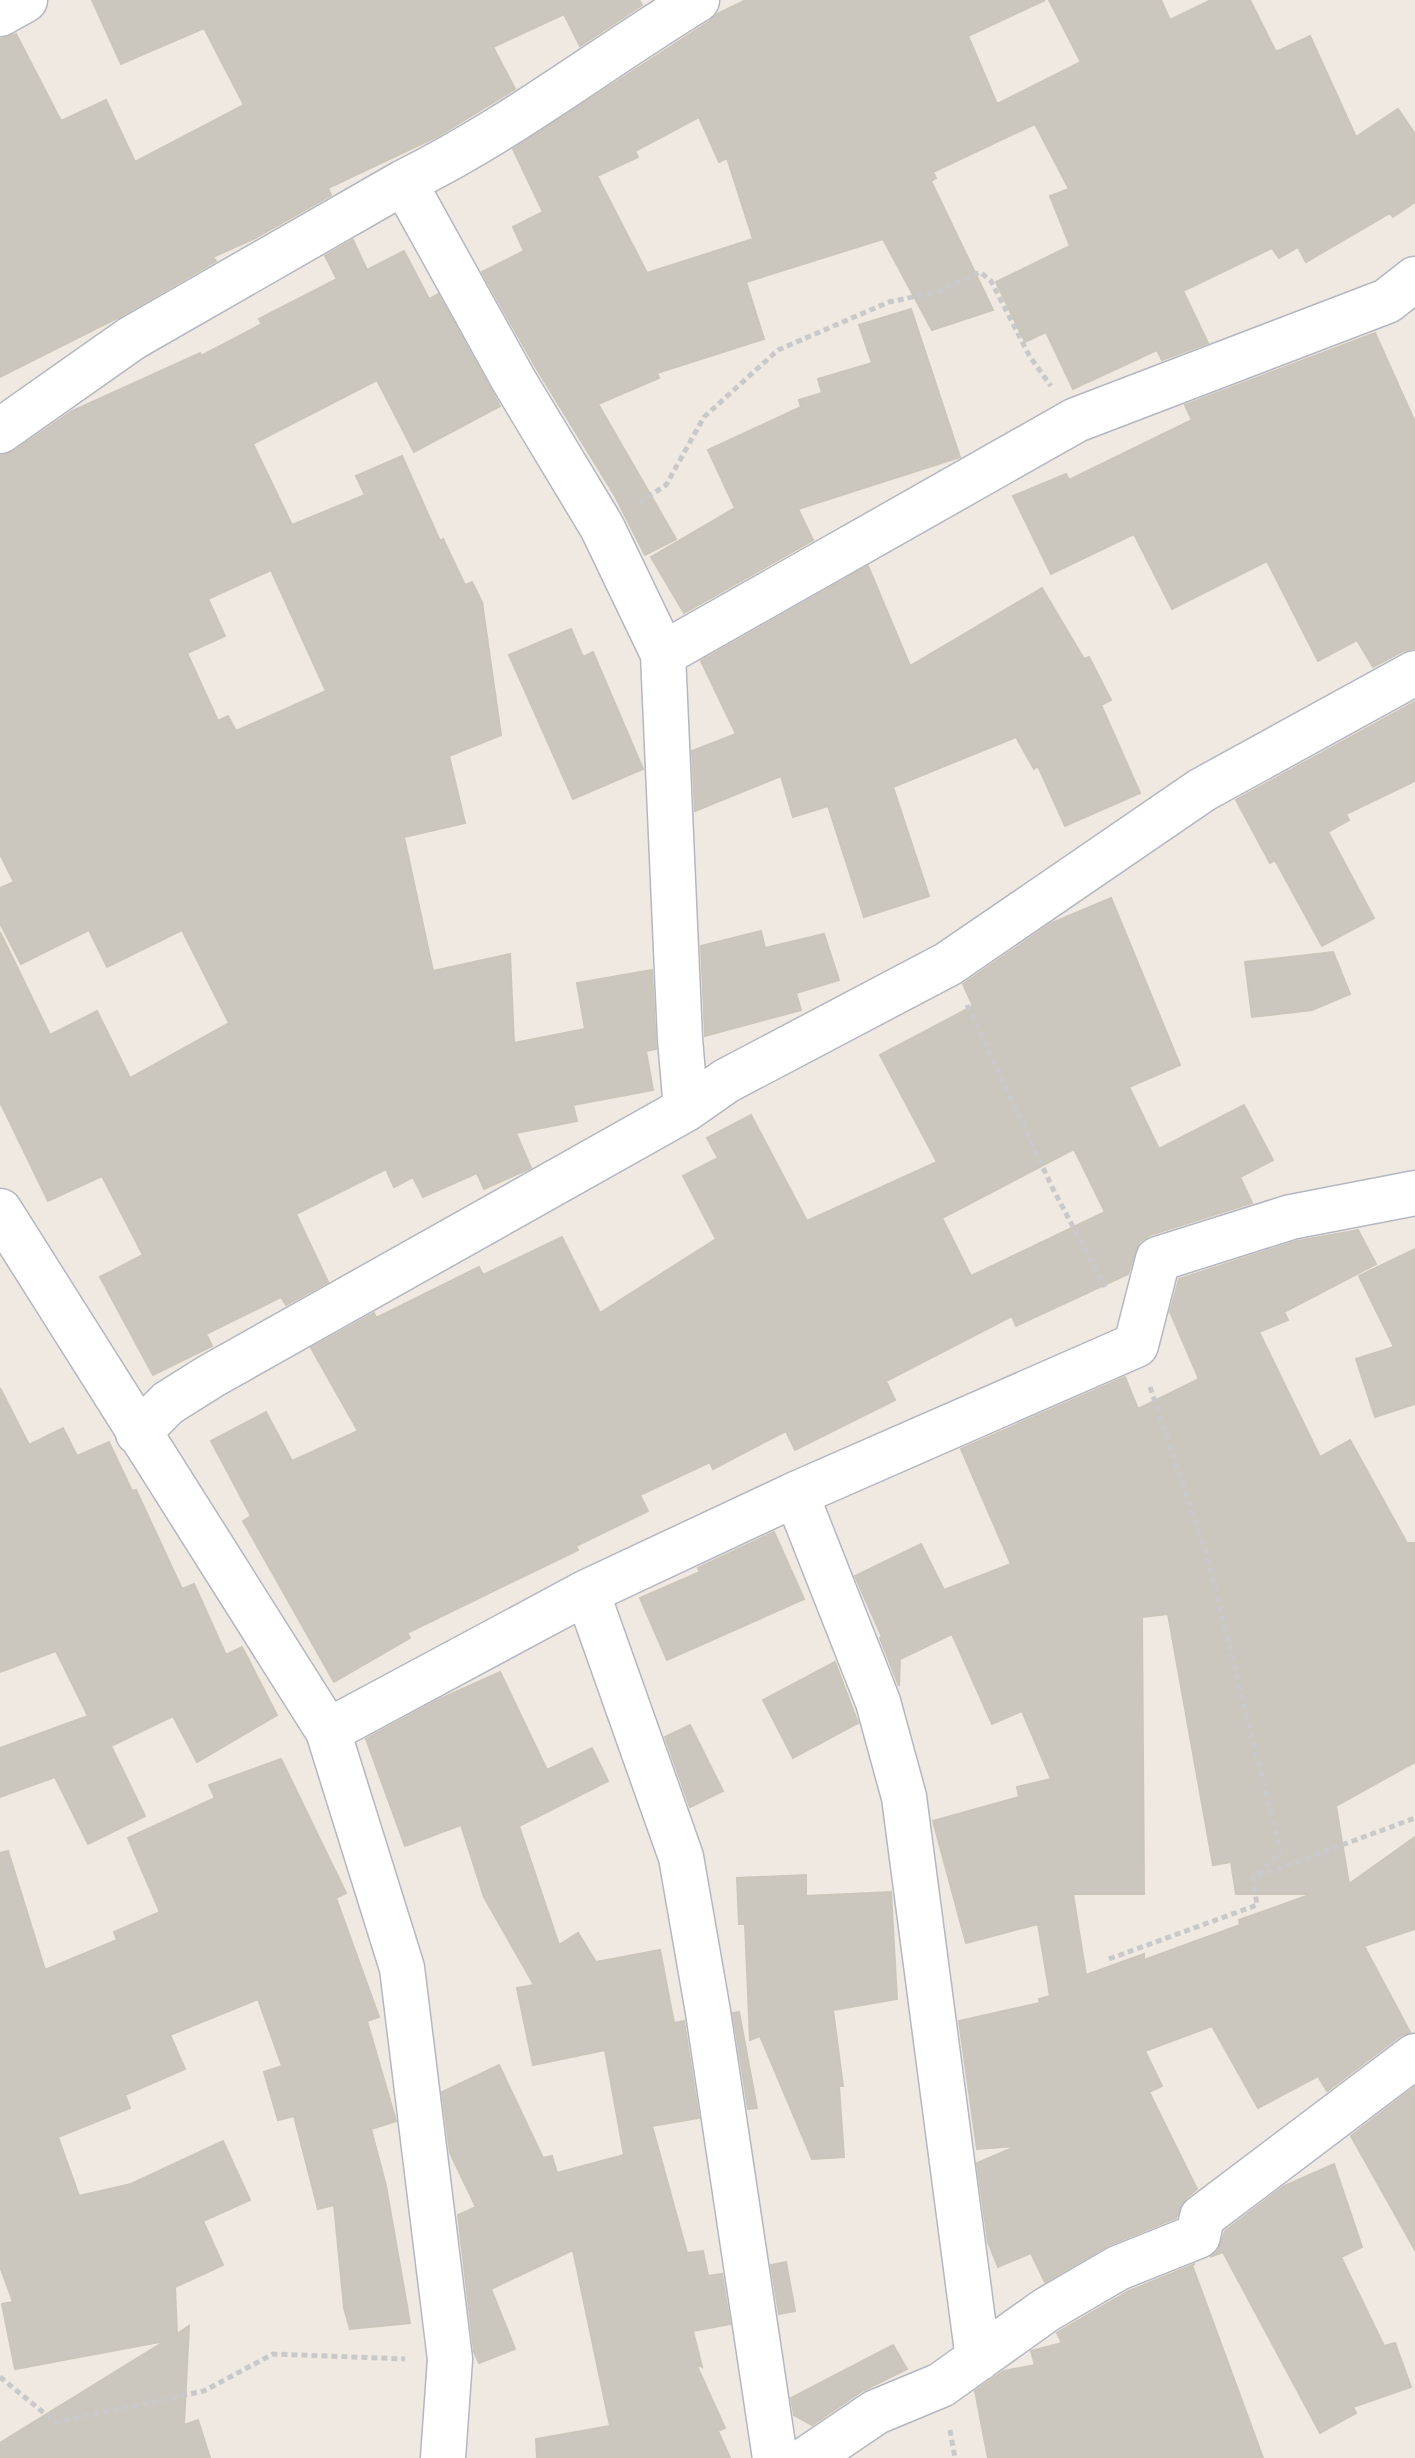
<svg xmlns="http://www.w3.org/2000/svg" width="1415" height="2458" viewBox="0 0 1415 2458" font-family="Commissioner,sans-serif">
<style>
.building{fill:#cbc7bf;stroke:#cbc5ba;stroke-width:2;fill-rule:evenodd}
.lines{fill:none;stroke-linecap:round;stroke-linejoin:round}
.minor-casing{stroke:#b4b7c1;stroke-width:47}
.path{stroke:#c9c9c9;stroke-width:5;stroke-dasharray:6 4;stroke-linecap:butt}
.minor{stroke:#fff;stroke-width:44}
</style>
<rect width="100%" height="100%" fill="#efe9e1"/>
<!-- building -->
<path class="building" d="M92,0H639L642,5L580,46L564,14L493,47L515,89L438,136L328,188L331,195L255,238L213,257L216,261L117,318L0,377V39L16,34L61,121L106,100L135,162L244,105L204,28L121,64Z
M746,0H1045L968,36L997,104L1081,62L1049,0H1161L1170,20L1211,0H1250L1276,52L1310,36L1356,137L1398,109L1415,134V202L1393,217L1390,213L1306,262L1298,247L1279,258L1272,248L1183,291L1208,343L1162,360L1157,350L1073,389L1046,332L1025,342L996,282L1070,246L1050,196L1069,189L1035,124L933,172L936,178L931,181L993,310L932,330L883,239L746,282L764,339L657,373L659,378L598,404L676,539L645,555L615,496L535,366L482,272L524,251L513,227L543,212L513,149L710,21L717,14ZM699,117L719,162L727,158L753,239L647,273L597,176L638,157L635,151Z
M353,240L367,270L404,251L429,299L438,294L500,406L414,452L377,380L253,444L292,525L365,495L356,476L402,456L440,541L443,539L465,585L472,582L482,602L501,735L449,756L465,823L404,837L433,971L510,954L514,1043L585,1029L577,983L652,970L656,1049L646,1051L653,1090L573,1105L577,1121L516,1133L531,1168L484,1189L477,1173L423,1197L413,1177L394,1187L386,1169L296,1214L328,1282L286,1305L281,1297L206,1334L212,1346L153,1375L100,1277L143,1255L102,1176L48,1201L0,1102V932L50,1035L97,1011L130,1078L229,1023L182,930L107,967L89,930L21,964L0,923V888L14,882L0,854V456L14,451L72,411L200,353L201,356L262,324L259,319L337,279L325,256ZM271,570L326,691L236,731L228,716L218,721L187,653L225,636L208,599Z
M911,309L960,457L798,509L813,540L684,613L651,557L735,508L708,450L801,407L799,400L822,393L818,379L872,363L859,325Z
M1375,333L1415,422V648L1403,651L1373,667L1357,640L1318,661L1267,561L1172,609L1134,534L1051,574L1013,496L1066,474L1069,480L1192,420L1185,405Z
M868,566L910,666L1042,588L1084,659L1089,657L1111,700L1101,705L1140,793L1065,826L1038,766L1034,769L1016,737L893,787L929,896L864,917L828,806L793,817L781,776L695,811L692,751L736,734L701,661Z
M571,629L583,657L593,652L643,769L573,799L509,655Z
M1415,702V781L1346,814L1349,820L1328,832L1374,918L1322,946L1275,860L1270,863L1236,800Z
M1111,898L1180,1065L1129,1087L1159,1149L1244,1105L1273,1160L1240,1177L1252,1203L1150,1235L1139,1242L1128,1274L1016,1326L1012,1316L886,1381L895,1400L795,1450L786,1431L713,1469L710,1462L640,1495L648,1511L576,1546L578,1550L407,1633L410,1638L334,1682L243,1521L251,1516L211,1441L266,1412L292,1461L358,1431L311,1348L374,1313L376,1318L479,1267L483,1275L562,1237L600,1313L716,1239L683,1176L718,1158L707,1138L751,1115L807,1221L937,1162L880,1055L973,1006L963,984L1052,923ZM1074,1149L1105,1212L971,1276L942,1218Z
M761,931L765,948L824,934L839,980L796,993L801,1010L705,1036L701,946Z
M1333,952L1350,994L1312,1010L1252,1017L1245,962Z
M1358,1230L1376,1264L1284,1312L1288,1320L1259,1332L1320,1457L1350,1440L1407,1543H1415V1762L1336,1806L1349,1884L1415,1837V1929L1364,1946L1410,2032L1400,2036L1327,2091L1318,2076L1258,2108L1212,2026L1145,2051L1162,2086L1149,2092L1197,2189L1186,2198L1176,2218L1109,2245L1045,2282L1031,2253L998,2267L988,2242L977,2163L1017,2146L977,2149L959,2021L1040,2003L1039,1999L1050,1996L1038,1924L966,1943L933,1821L1019,1797L1017,1787L1051,1779L1022,1711L992,1724L952,1634L900,1659L899,1686L880,1638L882,1637L855,1576L921,1544L944,1590L1011,1564L961,1449L1125,1377L1138,1409L1199,1379L1170,1312L1179,1279L1297,1241ZM1168,1614L1213,1865L1231,1862L1236,1894H1312L1239,1920L1240,1925L1144,1960V1954L1086,1975L1073,1894H1144L1142,1617Z
M1415,1249V1404L1375,1417L1356,1359L1394,1347L1359,1276Z
M0,1388L29,1445L63,1428L77,1456L109,1442L132,1491L136,1490L182,1589L194,1584L226,1655L242,1647L277,1715L197,1762L173,1716L111,1746L145,1816L88,1844L55,1777L0,1797V1748L88,1716L56,1651L0,1672Z
M774,1532L804,1599L667,1660L640,1598L700,1572L698,1568Z
M835,1662L858,1723L793,1758L763,1700Z
M500,1672L547,1770L592,1748L608,1781L519,1826L559,1945L578,1933L596,1962L660,1950L674,2023L684,2021L699,2118L652,2126L687,2253L703,2251L708,2276L722,2274L730,2324L693,2331L702,2367L696,2364L725,2428L718,2431L730,2458H537L536,2439L610,2426L573,2250L491,2289L515,2349L479,2363L474,2352L458,2215L476,2207L450,2153L442,2092L499,2065L543,2158L552,2156L557,2173L624,2155L605,2050L533,2065L517,1988L534,1985L484,1897L461,1825L405,1846L366,1739L438,1700Z
M690,1725L723,1791L690,1807L665,1737Z
M281,1759L346,1893L336,1898L379,2017L367,2021L396,2121L371,2129L386,2186L410,2323L350,2329L344,2308L334,2205L318,2209L294,2116L278,2120L264,2072L282,2066L258,1999L170,2035L185,2069L125,2095L130,2108L58,2137L79,2196L131,2184L223,2141L250,2200L203,2221L223,2265L175,2287L177,2334L189,2326L184,2425L198,2420L210,2458H0V2443L165,2341L15,2369L2,2304L13,2302L0,2266V1853L8,1851L45,1970L117,1940L114,1932L160,1912L128,1838L215,1798L209,1785Z
M806,1875V1896L891,1892L897,1999L833,2010L843,2086H839L844,2157L812,2159L760,2036L750,2040L745,1924H739L737,1878Z
M739,2012L757,2108L748,2109L733,2013Z
M1415,2087V2250L1351,2136Z
M1334,2164L1362,2247L1341,2257L1384,2346L1395,2343L1411,2387L1353,2407L1356,2413L1320,2433L1223,2252L1210,2257L1218,2251L1225,2231L1284,2186Z
M786,2262L795,2311L779,2314L771,2265Z
M1195,2264L1192,2265L1263,2458H988L975,2391L1004,2371L1035,2365L1031,2351L1062,2343L1057,2333L1129,2291Z
M893,2345L907,2369L862,2391L812,2425L794,2415L791,2398Z"/>
<g class="lines">
<defs>
<path id="minor" d="M0,14L25,0
M404,182L513,379L602,527L663,654L680,1039L686,1109
M0,431L132,338L404,182C508,131 599,60 697,0
M663,654L1076,420L1387,301L1415,279
M0,1211L328,1731L402,1968L450,2359L443,2458
M138,1433L168,1403L211,1376L686,1109L726,1081L948,964L1202,790L1415,673
M796,1494L878,1702L904,1797L978,2359
M587,1592L681,1857L708,2012L775,2458
M328,1731L587,1592L796,1494L1136,1345L1158,1259L1291,1217L1415,1193
M808,2458L876,2412L941,2385L1046,2310L1118,2268L1198,2236L1202,2217L1415,2056"/>
</defs>
<!-- minor casing -->
<use href="#minor" class="minor-casing"/>
<!-- path -->
<path class="path" d="M639,503L666,485L704,417L778,350L889,302L937,292L980,272L991,281L1030,357L1051,386
M967,1005L1053,1189L1105,1287
M1150,1387L1207,1556L1281,1853L1253,1878
M1109,1959L1257,1905L1253,1878L1415,1818
M0,2377L55,2422L204,2391L273,2354L405,2359
M950,2430L955,2458"/>
<!-- minor -->
<use href="#minor" class="minor"/>
</g>
</svg>
